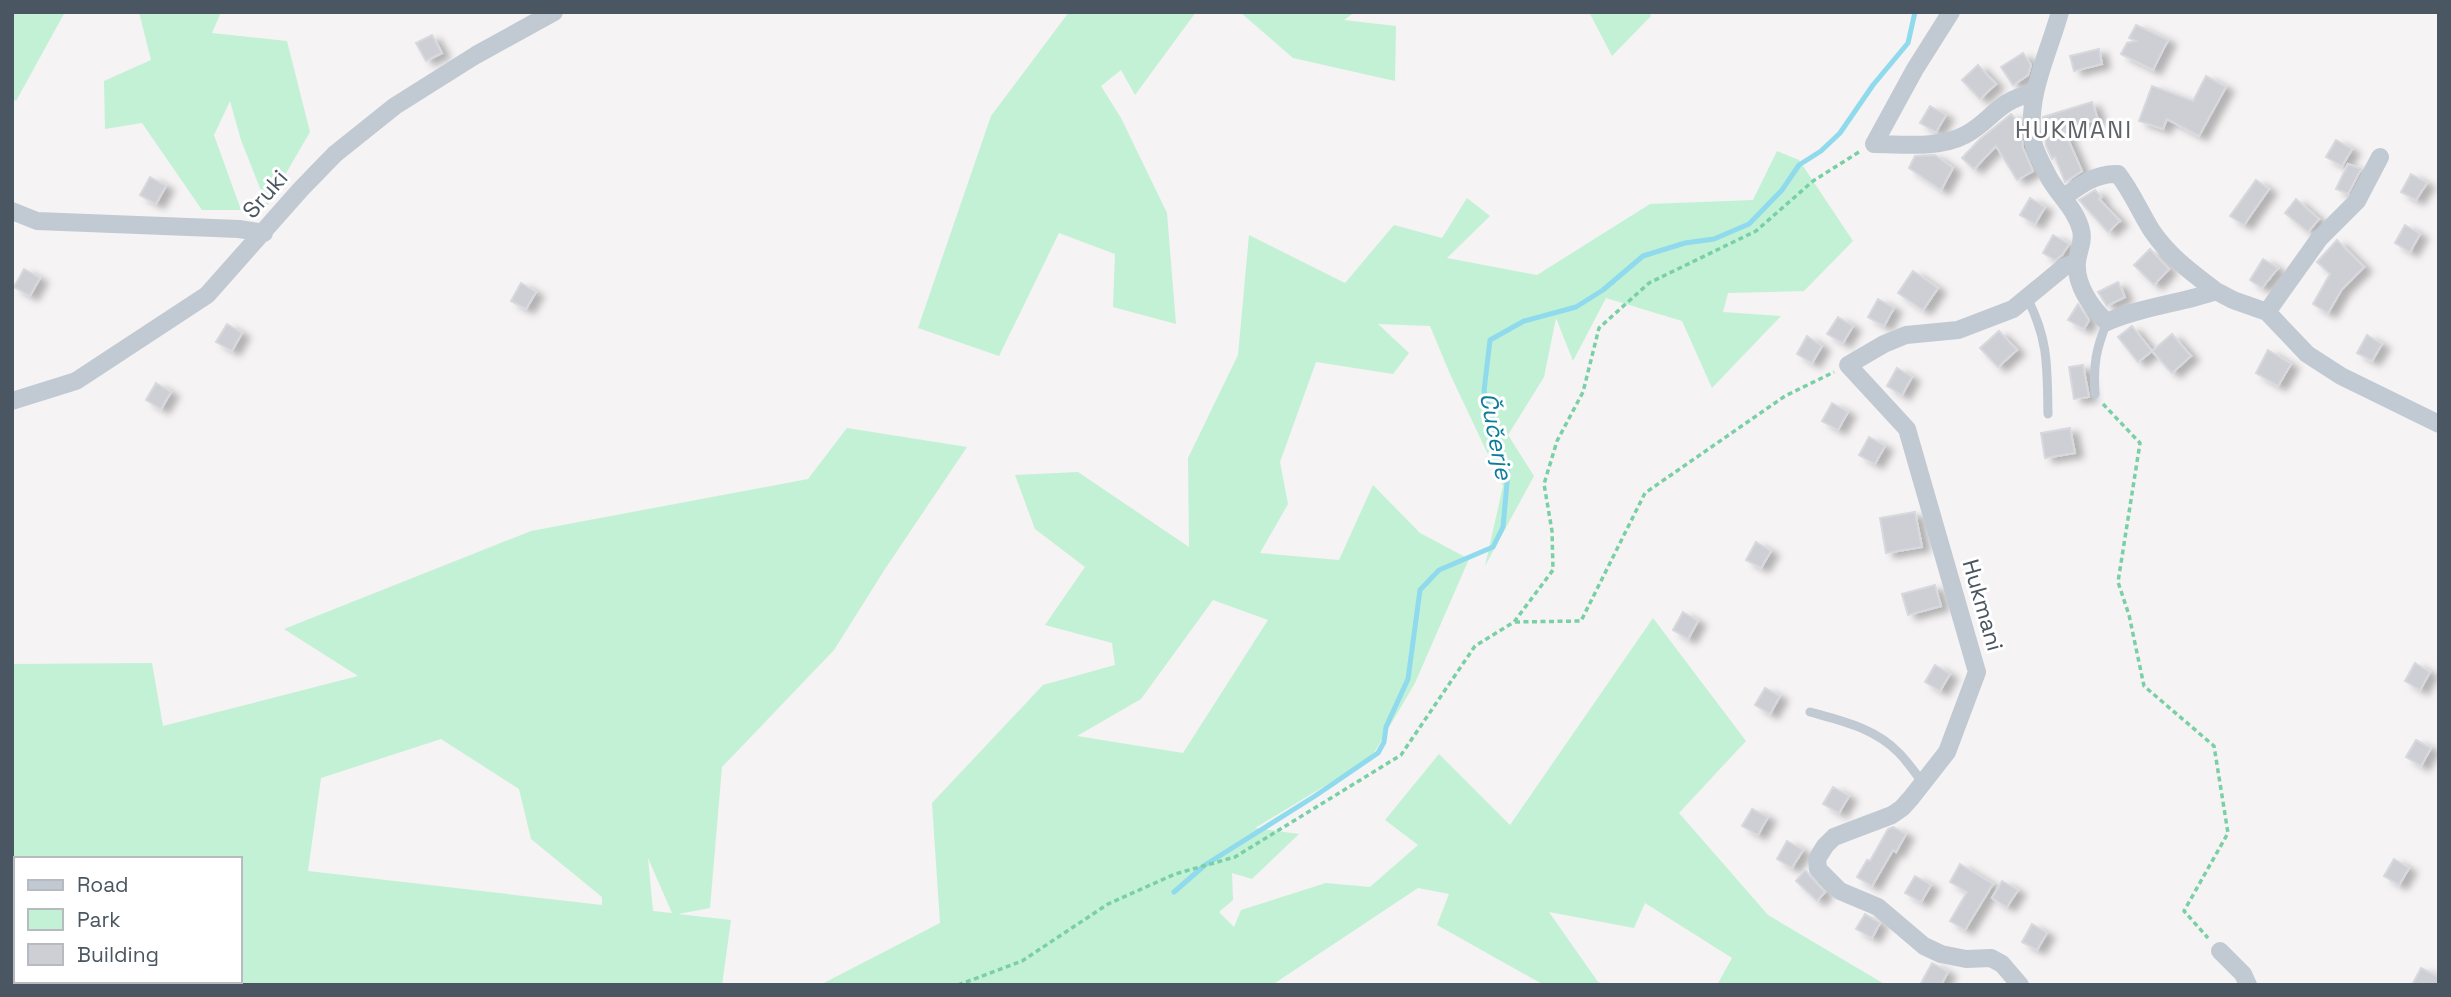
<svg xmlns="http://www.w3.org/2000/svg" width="2451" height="997" viewBox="0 0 2451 997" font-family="'Space Grotesk',sans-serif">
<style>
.green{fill:#c3f1d5;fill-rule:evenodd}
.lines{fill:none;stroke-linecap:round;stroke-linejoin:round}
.stream{stroke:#90daee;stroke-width:5}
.building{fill:#cdcfd5;stroke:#d7d9de;stroke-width:2;filter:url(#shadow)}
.path{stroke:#7ad0a6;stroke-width:3.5;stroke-dasharray:5 3.5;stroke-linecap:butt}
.lane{stroke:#c1cad2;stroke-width:9}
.street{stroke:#c1cad2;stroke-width:18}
.labels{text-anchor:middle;stroke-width:6;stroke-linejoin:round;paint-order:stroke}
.street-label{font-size:23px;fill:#4a5661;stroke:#fff}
.neighbourhood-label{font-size:24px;letter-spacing:2px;fill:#5f6368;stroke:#fff}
.water-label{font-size:24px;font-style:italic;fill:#0c7c9b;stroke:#fff}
</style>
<defs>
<filter id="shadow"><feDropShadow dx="8" dy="4.5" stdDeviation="3.5" flood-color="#0004"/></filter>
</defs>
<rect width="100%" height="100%" fill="#f5f3f3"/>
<!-- green -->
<path class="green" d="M12,12H65L16,101L12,98Z
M139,12H221L212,33L287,41L310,132L267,206L241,140L230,101L214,135L241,210H202L142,123L105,129L104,81L151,60Z
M1069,12H1196L1135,95L1121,70L1101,86L1121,118L1167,213L1176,324L1113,307L1115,254L1059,233L999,356L918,328L991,116Z
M1240,12H1355L1344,20L1396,26L1395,81L1293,58Z
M1589,12H1649L1651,16L1612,56Z
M1777,151L1799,160L1853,241L1804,291L1728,293L1723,312L1781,316L1712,388L1682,321L1606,298L1573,361L1556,318L1544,377L1508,435L1534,476L1485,566L1503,486L1450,374L1430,326L1378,324L1409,353L1393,374L1316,362L1280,462L1288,504L1260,553L1339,560L1373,485L1420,533L1469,559L1415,683L1371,758L1255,828L1299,834L1252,879L1232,873L1233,900L1219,912L1234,927L1241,910L1326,883L1370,887L1418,845L1385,820L1439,754L1510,825L1653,618L1746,741L1679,813L1768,915L1886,985H1717L1732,958L1645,903L1634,928L1549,912L1598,982L1608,985H1544L1437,925L1449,894L1418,888L1272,985H820L940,923L932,803L1043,685L1115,665L1112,643L1045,625L1085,567L1035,529L1015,475L1078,472L1189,547L1188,458L1238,355L1249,235L1345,283L1394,225L1442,238L1467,198L1490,216L1447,258L1537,275L1650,204L1753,200ZM1213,600L1268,620L1183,753L1077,736L1141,699Z
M847,428L967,447L885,569L834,650L722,767L710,908L678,914L731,920L722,985H12V664L152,663L163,726L358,676L284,629L531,531L808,479ZM441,739L519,789L531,839L602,897V905L308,871L321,778ZM648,858L672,913H671L653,911ZM16,859H240V981H16Z"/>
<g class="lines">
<!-- stream -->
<path class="stream" d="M1174,892L1205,865L1315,796L1378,753L1384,742L1386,727L1408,679L1420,590L1439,570L1493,547L1503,527L1508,472L1484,391L1490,340L1524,321L1576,307L1603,290L1643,256L1685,243L1714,239L1749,224L1782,190L1799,165L1821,151L1840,133L1873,85L1908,43L1915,12"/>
</g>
<!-- building -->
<path class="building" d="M2136,25L2168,40L2153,70L2121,54L2127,43L2136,41L2129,38Z
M432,35L442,53L426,61L416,43Z
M2099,49L2102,64L2074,71L2070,56Z
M2023,53L2031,65L2028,75L2013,85L2001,67Z
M1978,65L1996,84L1980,99L1962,80Z
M2206,76L2226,87L2199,136L2167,119L2163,129L2139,121L2152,86L2193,101Z
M2092,102L2098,119L2064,130L2082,171L2065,182L2055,157L2052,159L2046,146L2043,117Z
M1930,106L1946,115L1936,132L1920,123Z
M2011,114L2020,123L2023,148L2033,171L2017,180L1996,146L1974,169L1962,158L1980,139Z
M2336,140L2352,149L2342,166L2326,157Z
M1935,155L1953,168L1941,190L1909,168L1915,156Z
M2348,164L2361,169L2348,194L2336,189Z
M2411,174L2427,183L2416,200L2401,192Z
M150,177L166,186L156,204L140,195Z
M2256,180L2269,189L2244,225L2230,216Z
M2095,190L2101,197L2099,199L2120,221L2108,232L2079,200Z
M2030,198L2045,207L2035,224L2020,215Z
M2296,199L2319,219L2308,232L2285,213Z
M2405,225L2420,234L2410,252L2395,243Z
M2053,235L2069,244L2062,255L2055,260L2043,253Z
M2337,240L2364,267L2342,289L2328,313L2313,304L2330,274L2317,262Z
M2150,249L2169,269L2154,285L2134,265Z
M2263,259L2278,268L2262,288L2250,280Z
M24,269L40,278L30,296L14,287Z
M1913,271L1938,288L1923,310L1898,293Z
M2118,282L2125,297L2107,306L2098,292Z
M521,283L536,292L526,309L511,301Z
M1878,299L1894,308L1884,326L1868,317Z
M2078,304L2089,320L2084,329L2068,320Z
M1838,317L1853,326L1843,343L1827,334Z
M227,324L242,333L232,351L216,342Z
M2132,326L2152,351L2138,362L2118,337Z
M1999,331L2017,350L1998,367L1980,348Z
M2172,334L2191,356L2172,373L2152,351Z
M2367,335L2382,344L2372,361L2357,353Z
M1807,336L1822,346L1812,363L1797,354Z
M2268,350L2291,364L2278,386L2256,373Z
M2083,365L2089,397L2074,399L2069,367Z
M1897,368L1912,377L1902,395L1887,386Z
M156,383L171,392L161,409L146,400Z
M1832,403L1848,412L1838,430L1822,421Z
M2070,428L2075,453L2045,458L2041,433Z
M1869,437L1885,446L1875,464L1859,455Z
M1915,512L1922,547L1886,553L1880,518Z
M1756,542L1771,551L1761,568L1746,560Z
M1935,585L1941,606L1908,615L1902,594Z
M1683,612L1698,621L1688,639L1673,630Z
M2415,663L2430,672L2420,690L2405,681Z
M1935,665L1950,674L1940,691L1925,682Z
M1765,688L1780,696L1770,714L1755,705Z
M2416,740L2431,748L2421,766L2406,757Z
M1833,787L1849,796L1839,813L1823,804Z
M1752,809L1768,817L1758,835L1742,826Z
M1893,827L1906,834L1896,852L1893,850L1872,886L1857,877L1867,860L1870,861L1888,829Z
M1787,841L1803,850L1792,868L1777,859Z
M2394,859L2409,868L2399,885L2384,876Z
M1960,864L1993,884L1965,930L1950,921L1967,892L1950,882Z
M1805,870L1825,892L1817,901L1796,881Z
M1915,876L1931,885L1921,902L1905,893Z
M2002,881L2018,890L2007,907L1992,898Z
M1865,914L1880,923L1872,938L1856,929Z
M2032,924L2047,933L2037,950L2022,942Z
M1932,963L1948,972L1941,985H1920Z
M2421,968L2439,977V985H2412Z"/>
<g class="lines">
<!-- path -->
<path class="path" d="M2103,404L2140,443L2118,582L2129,615L2144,686L2214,746L2228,833L2184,911L2208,938
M1515,622L1581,621L1645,493L1785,396L1834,372
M958,985L1022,961L1108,904L1175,874L1235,857L1401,755L1475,646L1514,622L1553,570L1552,531L1544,484L1557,441L1583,392L1599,328L1649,283L1756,231L1813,181L1859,152"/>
<!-- lane -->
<path class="lane" d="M2027,298C2049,340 2047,368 2048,414
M2095,394C2093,365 2096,349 2107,322
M1810,712C1842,721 1875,728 1899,753C1908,762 1915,773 1923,783"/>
<!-- street -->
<path class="street" d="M1951,12L1915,69L1874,144C1903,144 1938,149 1965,135C1993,120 1996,101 2033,93
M2060,12C2048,55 2026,96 2033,141C2035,153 2043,165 2048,176C2058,195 2076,209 2081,230C2084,241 2078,251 2077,262C2075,284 2091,308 2107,322C2144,306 2179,304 2216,291L2233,300L2267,312L2307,354L2341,376L2439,424
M2063,198C2080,185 2096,173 2118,174C2132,192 2140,212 2152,231C2169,256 2192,273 2216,291
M12,211L37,221L239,229L264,233
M2267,312L2319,239L2357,201L2380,157
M12,401L76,381L207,295L301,189L335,154L395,106L476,55L554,12
M2220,951L2243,974L2248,985
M2020,985L2002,964L1991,958L1966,959L1941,954L1924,946L1878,907L1840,891L1818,869L1817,859L1825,846L1834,837L1892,815L1902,808L1911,798L1947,752L1977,672L1907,429L1848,365L1884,344L1906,335L1958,330L2013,309L2064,267L2077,262"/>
</g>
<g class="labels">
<!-- street labels -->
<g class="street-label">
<text transform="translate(265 194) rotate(-49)" y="8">Sruki</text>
<text transform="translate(1983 605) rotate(74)" y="8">Hukmani</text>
</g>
<!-- neighbourhood labels -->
<g class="neighbourhood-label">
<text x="2074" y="138">HUKMANI</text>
</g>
<!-- water labels -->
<g class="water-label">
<text transform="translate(1496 436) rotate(79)" y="8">Čučerje</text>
</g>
</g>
<!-- border -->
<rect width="2451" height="997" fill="none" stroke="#4a5661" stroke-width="28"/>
<!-- legend -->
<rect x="14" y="857" width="228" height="126" fill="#ffffff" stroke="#b7bbc0" stroke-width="2"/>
<rect x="28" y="880" width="35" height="10" fill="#c1cad2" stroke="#b7bbc0" stroke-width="2"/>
<text x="77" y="892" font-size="21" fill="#4a5661">Road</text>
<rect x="28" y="909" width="35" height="21" fill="#c3f1d5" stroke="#b7bbc0" stroke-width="2"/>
<text x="77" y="927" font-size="21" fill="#4a5661">Park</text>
<rect x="28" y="944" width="35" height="21" fill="#cdcfd5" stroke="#b7bbc0" stroke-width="2"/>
<text x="77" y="962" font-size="21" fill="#4a5661">Building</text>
</svg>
